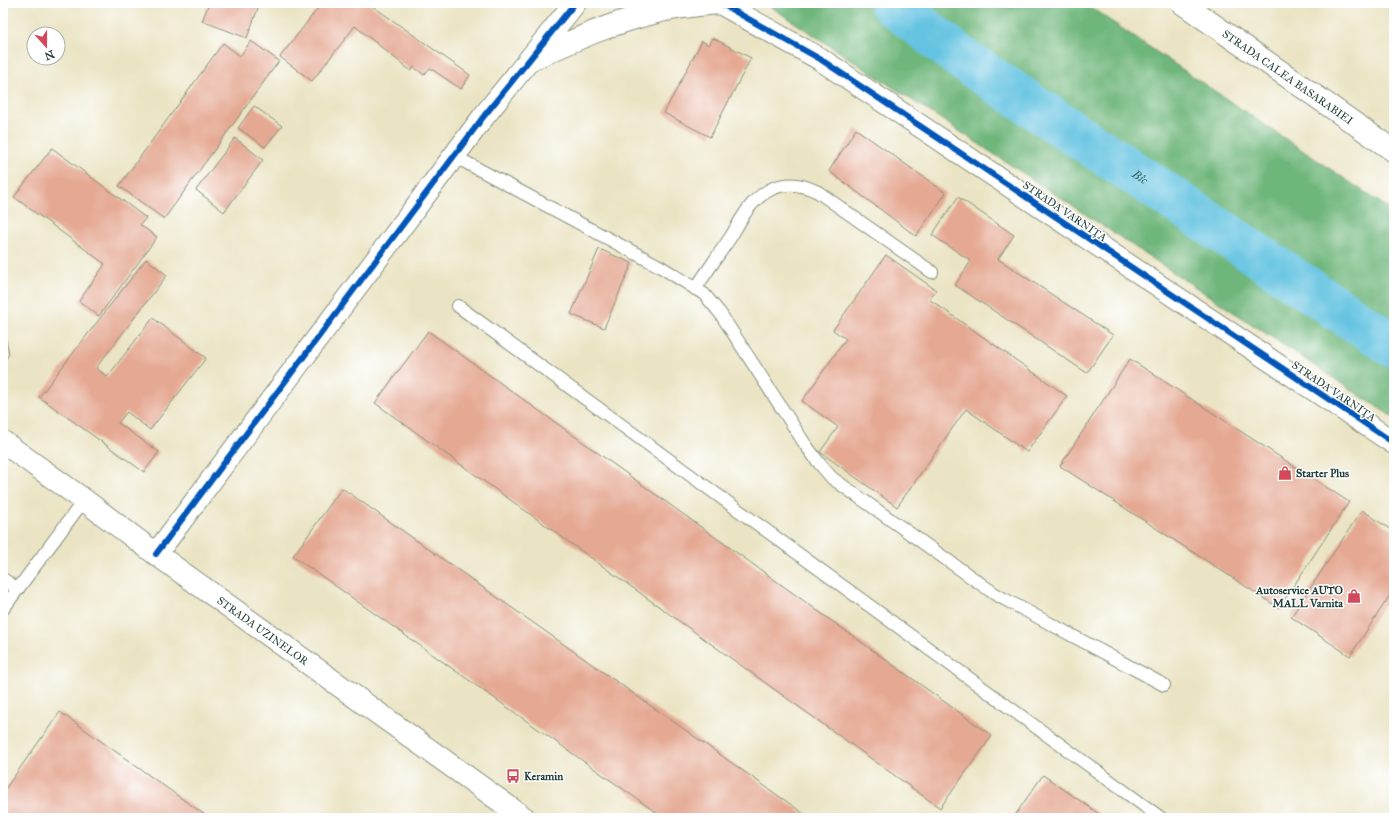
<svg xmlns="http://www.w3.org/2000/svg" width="1397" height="821" viewBox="0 0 1397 821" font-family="'IM FELL Great Primer',serif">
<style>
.forest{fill:#6eb67a;stroke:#467a57}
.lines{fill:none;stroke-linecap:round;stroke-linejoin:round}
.river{stroke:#63c3e1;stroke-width:44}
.building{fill:#e5a993}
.lane-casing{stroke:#85907c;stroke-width:14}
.secondary-casing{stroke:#85907c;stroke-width:24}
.primary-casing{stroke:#85907c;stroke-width:24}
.lane{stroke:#fff;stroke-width:12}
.secondary{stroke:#fff;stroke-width:22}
.primary{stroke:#fff;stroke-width:22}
.cycleway-casing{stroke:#fff;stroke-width:8}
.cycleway{stroke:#0057b8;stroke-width:6}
.labels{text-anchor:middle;stroke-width:3;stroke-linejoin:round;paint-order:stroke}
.street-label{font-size:11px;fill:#1f3d34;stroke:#fff}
.poi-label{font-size:11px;font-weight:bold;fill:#1f3d34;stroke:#fff;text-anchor:start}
.water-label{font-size:12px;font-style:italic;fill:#336568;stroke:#fff}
</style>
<rect width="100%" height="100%" fill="#fff"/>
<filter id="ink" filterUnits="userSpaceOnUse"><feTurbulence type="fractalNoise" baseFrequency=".025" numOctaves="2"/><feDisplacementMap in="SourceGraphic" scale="8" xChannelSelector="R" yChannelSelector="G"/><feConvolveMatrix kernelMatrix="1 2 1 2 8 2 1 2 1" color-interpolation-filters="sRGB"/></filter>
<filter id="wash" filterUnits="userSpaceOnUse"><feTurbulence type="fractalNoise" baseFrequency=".012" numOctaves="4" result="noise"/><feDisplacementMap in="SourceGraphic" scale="16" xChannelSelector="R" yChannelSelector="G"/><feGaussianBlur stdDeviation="0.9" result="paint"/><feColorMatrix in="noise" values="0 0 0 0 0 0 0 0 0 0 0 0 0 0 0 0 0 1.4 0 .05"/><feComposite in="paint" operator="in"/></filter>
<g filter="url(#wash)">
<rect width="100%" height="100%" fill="#ebe4c4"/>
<!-- forest -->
<path class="forest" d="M765,3H1084L1394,212V418Z"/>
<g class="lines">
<!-- river -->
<path class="river" id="s1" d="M891,3L964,60L1394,346"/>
</g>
<g id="blocks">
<!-- building -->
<path class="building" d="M209,3H260L247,38L202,21Z
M322,3H368L470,75L461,89L430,68L424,75L414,67L411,71L355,26L312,81L280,57Z
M713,38L751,58L710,137L664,113L702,41L709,45Z
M251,41L279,61L164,219L119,186L223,43L240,56Z
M254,106L282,126L265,147L238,128Z
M856,129L946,193L916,236L829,171Z
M235,138L263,160L224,212L196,190Z
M52,148L146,218L140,225L157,237L99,316L79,301L105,264L14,197Z
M958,197L1014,235L998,259L1113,335L1087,373L955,285L971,261L932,235Z
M599,249L632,263L604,328L571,314Z
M886,255L936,290L929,299L1067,396L1027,452L966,409L897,507L820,452L838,427L802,401L846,339L833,330Z
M146,259L167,275L96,368L107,377L153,318L206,358L150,430L127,412L118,423L159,452L144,472L39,397Z
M428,331L992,736L940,808L375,403Z
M3,333L5,334L9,354L3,364Z
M1130,359L1349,502L1279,608L1060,466Z
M342,488L810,818H664L293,556Z
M1362,510L1394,532V589L1350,656L1291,617Z
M60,712L209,818H3V792Z
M1043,775L1105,818H1013Z"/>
</g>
</g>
<g filter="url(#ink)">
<use href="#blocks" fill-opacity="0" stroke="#85907c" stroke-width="1"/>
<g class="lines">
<defs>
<path id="lane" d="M454,156L661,267L704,294L720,313L805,444L819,463L832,478L995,594L1164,685
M695,289C707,272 718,255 730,238C737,227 743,214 752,204C771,183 793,179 818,192L932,272
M458,306L1161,818
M3,579L18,589
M3,609L84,500"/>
<path id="secondary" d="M720,3L820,59L1394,443
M532,59C572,41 611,23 653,13C675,7 698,5 720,3
M156,554L484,116L575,3"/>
<g id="primary">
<path id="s2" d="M1182,3L1394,151"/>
<path id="s3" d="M3,442L84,500L156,554L524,818"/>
</g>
</defs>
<!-- lane casing -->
<use href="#lane" class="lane-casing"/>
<!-- secondary casing -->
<use href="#secondary" class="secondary-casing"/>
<!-- primary casing -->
<use href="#primary" class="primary-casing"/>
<!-- lane -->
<use href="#lane" class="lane"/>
<!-- secondary -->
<use href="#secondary" class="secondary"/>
<!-- primary -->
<use href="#primary" class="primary"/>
<defs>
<path id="cycleway" d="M720,3L820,59L1394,443
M156,554L484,116L575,3"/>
</defs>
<!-- cycleway casing -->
<use href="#cycleway" class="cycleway-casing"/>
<!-- cycleway -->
<use href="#cycleway" class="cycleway"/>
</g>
</g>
<!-- icons -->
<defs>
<symbol id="shop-bare" viewBox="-9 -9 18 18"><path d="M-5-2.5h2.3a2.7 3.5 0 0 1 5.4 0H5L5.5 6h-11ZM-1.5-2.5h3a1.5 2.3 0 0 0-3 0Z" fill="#d1495b" stroke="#fff" stroke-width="2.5" paint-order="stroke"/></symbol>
<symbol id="bus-bare" viewBox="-9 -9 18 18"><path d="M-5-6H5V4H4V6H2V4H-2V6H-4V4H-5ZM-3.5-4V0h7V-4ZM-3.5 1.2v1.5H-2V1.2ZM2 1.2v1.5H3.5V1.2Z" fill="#d1495b" stroke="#fff" stroke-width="2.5" paint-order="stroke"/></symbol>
</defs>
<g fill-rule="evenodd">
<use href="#shop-bare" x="1275" y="463" width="20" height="20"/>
<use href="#shop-bare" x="1344" y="586" width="20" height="20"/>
<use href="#bus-bare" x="503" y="766" width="20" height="20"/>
</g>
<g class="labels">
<!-- street labels -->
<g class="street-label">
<text dy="4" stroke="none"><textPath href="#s2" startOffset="129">STRADA CALEA BASARABIEI</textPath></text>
<text transform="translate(1065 211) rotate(34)" y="4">STRADA VARNIȚA</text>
<text transform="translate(1334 391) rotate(34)" y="4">STRADA VARNIȚA</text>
<text dy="4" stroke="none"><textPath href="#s3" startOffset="321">STRADA UZINELOR</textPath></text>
</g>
<!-- poi labels -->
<g class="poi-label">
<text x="1296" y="477">Starter Plus</text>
<text x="1343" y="594" text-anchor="end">Autoservice AUTO<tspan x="1343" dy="13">MALL Varnita</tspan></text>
<text x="524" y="780">Keramin</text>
</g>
<!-- water labels -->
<g class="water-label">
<text dy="4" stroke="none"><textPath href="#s1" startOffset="304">Bîc</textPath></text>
</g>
</g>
<!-- margin -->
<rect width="1397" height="821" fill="none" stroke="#fff" stroke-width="16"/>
<!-- north arrow -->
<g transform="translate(46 46) rotate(159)"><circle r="19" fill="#ffffff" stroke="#a5b1ae"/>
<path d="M0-3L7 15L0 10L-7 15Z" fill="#d1495b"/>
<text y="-6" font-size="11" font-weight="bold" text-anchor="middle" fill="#1f3d34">N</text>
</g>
</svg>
